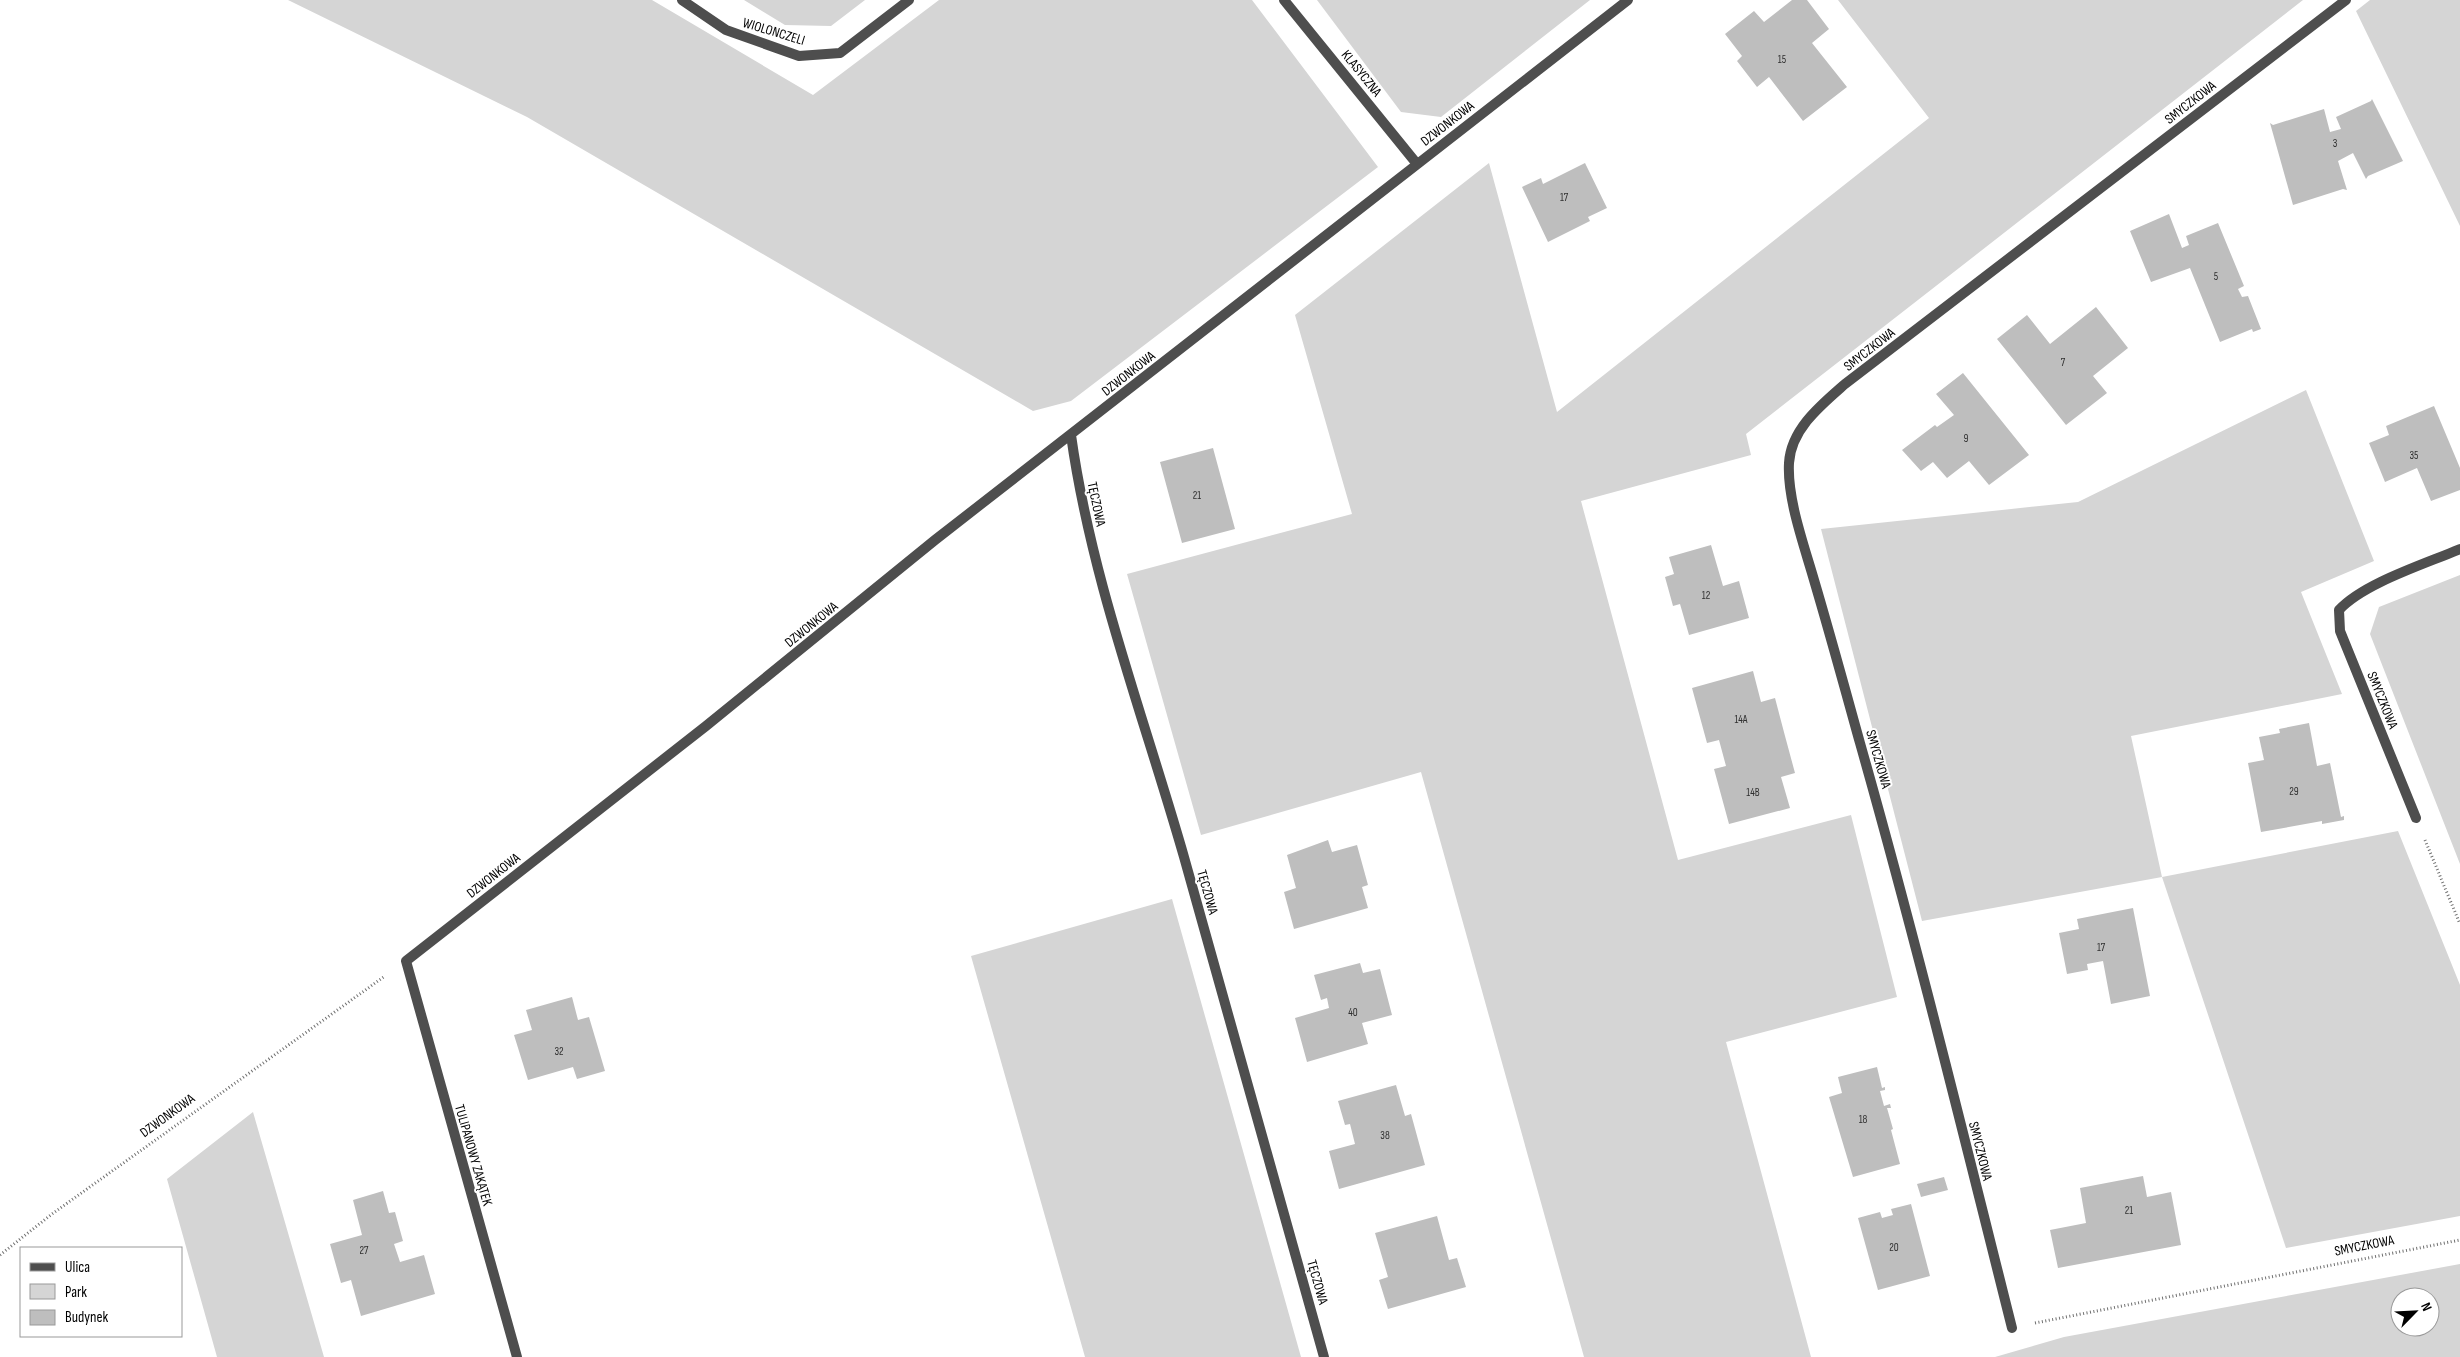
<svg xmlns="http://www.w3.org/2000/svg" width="2460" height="1357" viewBox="0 0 2460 1357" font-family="'Sofia Sans Condensed',sans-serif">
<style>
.green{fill:#d5d5d5;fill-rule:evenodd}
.building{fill:#bebebe}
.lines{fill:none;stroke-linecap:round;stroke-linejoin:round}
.path{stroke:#707070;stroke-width:3;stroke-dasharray:1 2.5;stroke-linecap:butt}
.minor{stroke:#4e4e4e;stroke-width:10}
.labels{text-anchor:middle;stroke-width:4;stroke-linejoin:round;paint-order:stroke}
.number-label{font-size:11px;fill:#303030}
.street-label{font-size:14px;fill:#000;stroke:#fff}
</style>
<rect width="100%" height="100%" fill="#fff"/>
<!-- green -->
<path class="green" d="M288,0H652L813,95L939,0H1252L1378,167L1071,401L1033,411L527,117Z
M744,0H865L831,26L785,25Z
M1317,0H1590L1441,117L1401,112Z
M1838,0H2303L1746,434L1751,455L1581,501L1678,860L1851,815L1897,997L1726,1042L1811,1357H1584L1421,772L1201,835L1127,574L1352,514L1295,315L1489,163L1557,412L1929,118Z
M2370,0H2460V226L2356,11Z
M2306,390L2374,561L2301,592L2342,694L2131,736L2162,877L2398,831L2460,985V1216L2286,1248L2162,877L1922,921L1821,529L2078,502Z
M2460,575V864L2370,634L2379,607Z
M1172,899L1301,1357H1085L971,956Z
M253,1112L324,1357H217L167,1179Z
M2460,1264V1357H1995L2064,1337ZM2400,1297H2430V1327H2400Z"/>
<!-- building -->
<path class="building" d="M1792,0H1807L1829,29L1812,43L1847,87L1803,121L1769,77L1757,87L1737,61L1742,56L1725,34L1754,11L1764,22Z
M2372,99L2403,161L2368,176L2366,179L2353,153L2338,161L2347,190L2343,189L2293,205L2270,123L2273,125L2324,109L2330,132L2341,129L2336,117L2371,101Z
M1585,163L1607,208L1588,217L1590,221L1548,242L1522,187L1541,178L1543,184Z
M2169,214L2182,248L2189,245L2186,236L2218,223L2244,286L2238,289L2242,297L2248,296L2261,329L2253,332L2252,329L2220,342L2190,268L2151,282L2130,231Z
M2096,307L2128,348L2093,376L2107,393L2066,425L1997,339L2027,315L2050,344Z
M1963,373L2029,455L1989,485L1969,461L1947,478L1933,462L1921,471L1902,450L1935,425L1937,427L1954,415L1936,394Z
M2434,406L2460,468V490L2431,501L2417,468L2385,482L2369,443L2389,435L2386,426Z
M1213,448L1235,529L1182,543L1160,462Z
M1711,545L1723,586L1739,581L1749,618L1689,635L1680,604L1673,606L1665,577L1674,574L1669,557Z
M1753,671L1761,702L1775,698L1785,736L1795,773L1781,777L1790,808L1729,824L1714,769L1726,766L1719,740L1707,743L1692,688Z
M2309,723L2317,766L2330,763L2341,817L2344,816V820L2322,824V821L2261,832L2248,763L2264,760L2259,737L2280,733L2279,729Z
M1328,840L1332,852L1357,845L1368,885L1362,887L1368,908L1294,929L1284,892L1296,888L1287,855Z
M2133,908L2150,996L2111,1004L2103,961L2087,964L2088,970L2067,974L2059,933L2079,929L2077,919Z
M1360,963L1363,973L1380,969L1392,1015L1362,1023L1368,1044L1307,1062L1295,1018L1329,1008L1327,998L1321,1000L1314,975Z
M572,997L578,1020L589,1017L605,1071L577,1079L573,1067L528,1080L514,1035L532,1030L526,1010Z
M1877,1067L1882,1088L1885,1087V1090L1880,1091L1884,1106L1890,1104L1891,1108H1887L1893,1129L1891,1130L1900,1164L1853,1177L1829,1097L1842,1093L1838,1077Z
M1396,1085L1405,1116L1411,1114L1425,1165L1339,1189L1329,1151L1355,1144L1350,1124L1345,1125L1338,1101Z
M2143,1176L2147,1197L2171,1192L2181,1245L2058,1268L2050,1230L2086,1223L2080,1188Z
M1944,1177L1948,1190L1921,1197L1917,1184Z
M383,1191L389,1213L395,1212L403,1241L394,1244L400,1262L424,1255L435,1294L361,1316L351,1280L341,1283L330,1244L362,1235L353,1200Z
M1911,1204L1930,1276L1878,1290L1858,1218L1880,1212L1882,1218L1893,1215L1891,1209Z
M1437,1216L1449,1260L1457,1258L1466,1287L1388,1309L1379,1280L1388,1277L1375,1233Z"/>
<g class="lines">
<!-- path -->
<path class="path" d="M2425,840L2460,924
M0,1255L52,1214L385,976
M2035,1323L2460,1240"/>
<!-- minor -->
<path class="minor" d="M682,0L726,30L799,56L840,53L909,0
M1284,0L1417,164
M1071,435C1091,579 1144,717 1184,857C1232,1023 1277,1190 1324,1357
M2416,818L2340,631L2339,610C2364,583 2425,564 2460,549
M2012,1328C1963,1133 1915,937 1860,743C1845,689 1830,634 1814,580C1804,545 1787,499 1789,463C1791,429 1821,405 1845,384L2346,0
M517,1357L406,961L706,726L935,540L1628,0"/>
</g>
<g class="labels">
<!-- number labels -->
<g class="number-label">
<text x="1782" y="63">15</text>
<text x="2335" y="147">3</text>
<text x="1564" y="201">17</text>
<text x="2216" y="280">5</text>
<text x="2063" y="366">7</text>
<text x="1966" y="442">9</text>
<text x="2414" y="459">35</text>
<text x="1197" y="499">21</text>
<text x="1706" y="599">12</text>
<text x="1741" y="723">14A</text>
<text x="2294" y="795">29</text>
<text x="1753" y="796">14B</text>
<text x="2101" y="951">17</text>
<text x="1353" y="1016">40</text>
<text x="559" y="1055">32</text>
<text x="1863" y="1123">18</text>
<text x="1385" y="1139">38</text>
<text x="2129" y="1214">21</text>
<text x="1894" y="1251">20</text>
<text x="364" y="1254">27</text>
</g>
<!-- street labels -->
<g class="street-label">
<text transform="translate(774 31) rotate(17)" y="5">WIOLONCZELI</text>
<text transform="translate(1362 73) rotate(51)" y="5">KLASYCZNA</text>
<text transform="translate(2190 102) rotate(-38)" y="5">SMYCZKOWA</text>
<text transform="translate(1447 123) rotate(-38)" y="5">DZWONKOWA</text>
<text transform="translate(1869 349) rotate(-38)" y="5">SMYCZKOWA</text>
<text transform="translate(1128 373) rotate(-38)" y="5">DZWONKOWA</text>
<text transform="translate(1097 504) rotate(78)" y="5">TĘCZOWA</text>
<text transform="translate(811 624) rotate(-39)" y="5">DZWONKOWA</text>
<text transform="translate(2383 700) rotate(68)" y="5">SMYCZKOWA</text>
<text transform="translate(1879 759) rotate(74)" y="5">SMYCZKOWA</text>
<text transform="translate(493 875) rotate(-38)" y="5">DZWONKOWA</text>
<text transform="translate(1208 892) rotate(74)" y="5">TĘCZOWA</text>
<text transform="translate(167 1115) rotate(-36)" y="5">DZWONKOWA</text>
<text transform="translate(1981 1151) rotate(76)" y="5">SMYCZKOWA</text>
<text transform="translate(474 1155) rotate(74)" y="5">TULIPANOWY ZAKĄTEK</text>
<text transform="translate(2364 1245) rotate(-11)" y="5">SMYCZKOWA</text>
<text transform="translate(1318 1282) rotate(74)" y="5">TĘCZOWA</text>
</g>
</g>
<!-- legend -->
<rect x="20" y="1247" width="162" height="90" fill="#ffffff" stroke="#999999"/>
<rect x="30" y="1263" width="25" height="8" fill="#4e4e4e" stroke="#999999"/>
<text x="65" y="1272" font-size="15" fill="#000000">Ulica</text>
<rect x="30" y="1284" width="25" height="15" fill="#d5d5d5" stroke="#999999"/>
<text x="65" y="1297" font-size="15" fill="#000000">Park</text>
<rect x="30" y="1310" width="25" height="15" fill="#bebebe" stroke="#999999"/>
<text x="65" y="1322" font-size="15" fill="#000000">Budynek</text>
<!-- north arrow -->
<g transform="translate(2415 1312) rotate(66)"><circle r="24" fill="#ffffff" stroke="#999999"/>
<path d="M0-4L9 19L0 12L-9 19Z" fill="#000000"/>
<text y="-8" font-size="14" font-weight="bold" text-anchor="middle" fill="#000000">N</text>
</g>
</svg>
